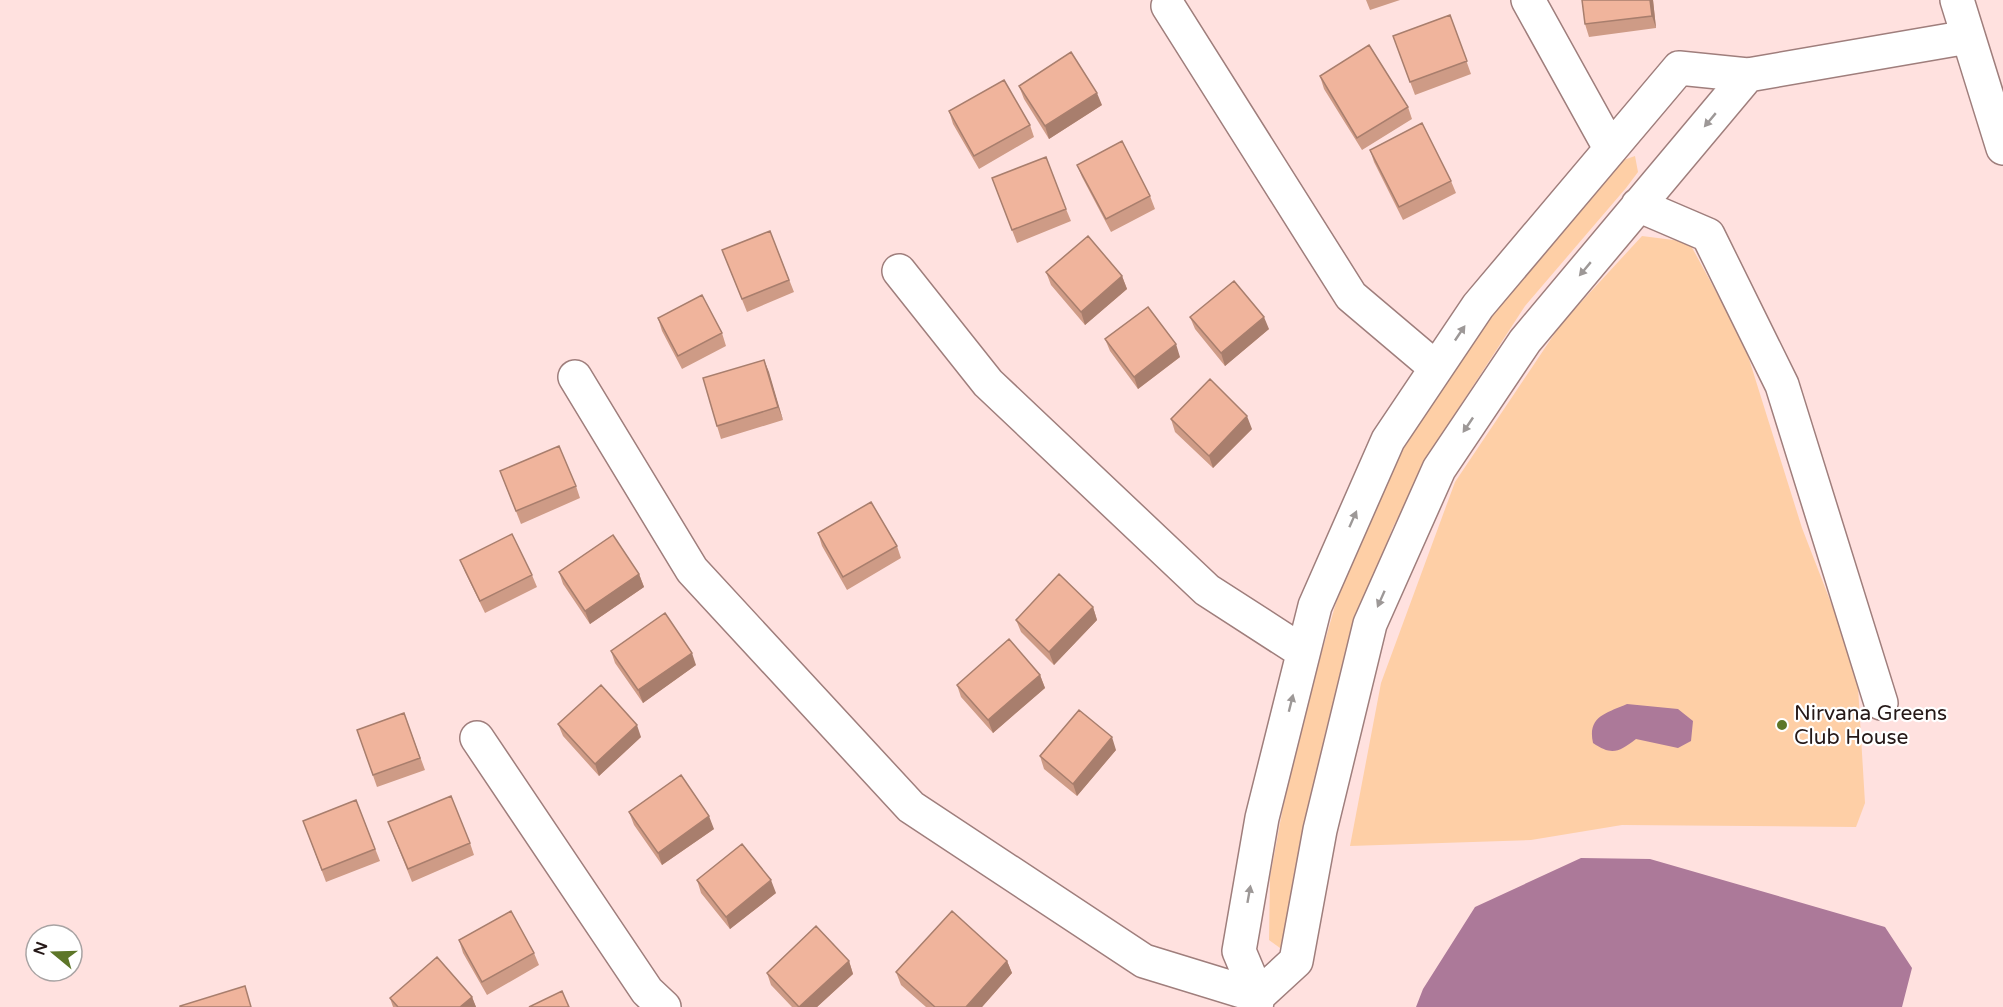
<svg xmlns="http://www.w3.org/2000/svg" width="2003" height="1007" viewBox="0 0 2003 1007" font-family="'Varela Round',sans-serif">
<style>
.green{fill:#fecfa6}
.water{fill:#ac7999}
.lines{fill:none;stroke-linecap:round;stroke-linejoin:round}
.street-casing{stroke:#9f7e7c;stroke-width:36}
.street{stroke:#fff;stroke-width:33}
.wall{fill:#ce9b86}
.shaded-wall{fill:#a87e6d}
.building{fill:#f0b49c;stroke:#a87e6d;stroke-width:1.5}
.oneway{fill:#9d9897}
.poi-dot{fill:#5d7628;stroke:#fff;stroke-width:2}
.labels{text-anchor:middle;stroke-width:4.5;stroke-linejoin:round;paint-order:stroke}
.poi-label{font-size:21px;fill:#261918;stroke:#fff;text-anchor:start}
</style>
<rect width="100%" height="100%" fill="#ffe1df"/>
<!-- green -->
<path class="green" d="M1635,156L1638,172L1626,188L1525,306L1447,426L1393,527L1360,611L1327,726L1293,878L1290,937L1280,948L1269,940L1270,877L1284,802L1308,699L1338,596L1387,475L1461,358L1506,292L1615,163Z
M1642,236L1689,242L1744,343L1802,528L1857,670L1865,803L1856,827L1622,825L1531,840L1350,846L1381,683L1455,482L1561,324Z"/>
<!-- water -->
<path class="water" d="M1627,704L1678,709L1693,721L1691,741L1678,748L1636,739C1619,752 1612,756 1593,743C1587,716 1607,713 1627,704Z
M1581,858L1650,859L1885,927L1912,968L1902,1007H1416L1423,989L1475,907Z"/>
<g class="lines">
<defs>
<path id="street" d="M1528,0L1610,148
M1957,0L2003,148
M1168,6L1351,296L1436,368
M1638,205L1708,235L1782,385L1881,703
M899,271L988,383L1207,590L1303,652
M575,377L692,570L911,807L1144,961L1258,996L1296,961L1320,830L1370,624L1439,469L1525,341L1748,75
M477,738L647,991L664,1007
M1256,1007L1258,996L1239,951L1262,818L1315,606L1388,440L1478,306L1679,68L1748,75L1968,37"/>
</defs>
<!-- street casing -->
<use href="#street" class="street-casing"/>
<!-- street -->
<use href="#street" class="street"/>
</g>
<!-- wall -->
<path class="wall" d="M1366,0H1400L1370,10Z
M1653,0L1656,28L1589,37L1585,24Z
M1450,15L1471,74L1415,95L1393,36Z
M1320,76L1408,107L1412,119L1362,150L1324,89Z
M1019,86L1102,105L1049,139L1024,99Z
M949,111L1030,125L1034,137L979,169L953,124Z
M1370,150L1451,181L1456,193L1403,220L1374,162Z
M1077,165L1150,196L1155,209L1111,232L1082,177Z
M992,178L1066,209L1071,221L1017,243Z
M770,231L794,292L747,312L722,250Z
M1046,272L1122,276L1127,289L1085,325L1051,285Z
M1190,317L1269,329L1225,366L1195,329Z
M658,318L722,333L726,346L682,369L662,331Z
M1105,339L1180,357L1138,389L1110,351Z
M764,360L783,420L721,439L717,426Z
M1171,419L1252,429L1213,468L1175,432Z
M500,471L576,486L580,498L521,524Z
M818,533L897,546L901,558L847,590L822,546Z
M460,560L532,575L537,587L485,613L465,572Z
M559,572L639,574L644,587L590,624L563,584Z
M1093,607L1097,620L1054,665L1021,632L1016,620Z
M611,651L696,665L643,703L615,663Z
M1040,675L1045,688L993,733L961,697L957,685Z
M404,713L425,770L377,787L357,730Z
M558,724L641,737L599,776L563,736Z
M1116,750L1077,796L1044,769L1040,756Z
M356,800L380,861L326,882L303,821Z
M629,812L714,829L662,865L634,825Z
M388,822L470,843L474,855L412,882Z
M697,880L776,893L730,929L701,893Z
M459,940L534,953L539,965L487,995L463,953Z
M849,961L853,974L817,1007H792L771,985L767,973Z
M1007,961L1012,973L982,1007H926L901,985L896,972Z
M472,997L476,1007H393L390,998Z"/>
<!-- shaded-wall -->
<path class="shaded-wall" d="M1650,0H1653L1656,28L1652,16Z
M1097,93L1102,105L1049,139L1045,126Z
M1122,276L1127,289L1085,325L1081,312Z
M1264,317L1269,329L1225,366L1221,353Z
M1176,344L1180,357L1138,389L1134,377Z
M764,360L769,372L783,420L778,407Z
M1247,416L1252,429L1213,468L1209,456Z
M639,574L644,587L590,624L585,611Z
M1093,607L1097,620L1054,665L1049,652Z
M692,653L696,665L643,703L638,690Z
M1040,675L1045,688L993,733L988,720Z
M637,725L641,737L599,776L595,764Z
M1112,737L1116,750L1077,796L1073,784Z
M709,816L714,829L662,865L658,853Z
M771,880L776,893L730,929L726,917Z
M849,961L853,974L817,1007H799Z
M1007,961L1012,973L982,1007H966Z
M472,997L476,1007H460Z"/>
<!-- building -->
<path class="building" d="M1582,0H1650L1652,16L1585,24Z
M1450,15L1467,61L1410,82L1393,36Z
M1369,45L1408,107L1357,138L1320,76Z
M1071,52L1097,93L1045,126L1019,86Z
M1004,80L1030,125L974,156L949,111Z
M1422,123L1451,181L1399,207L1370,150Z
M1122,141L1150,196L1106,219L1077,165Z
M1046,157L1066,209L1012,230L992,178Z
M770,231L789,280L742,299L722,250Z
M1088,236L1122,276L1081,312L1046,272Z
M1234,281L1264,317L1221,353L1190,317Z
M702,295L722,333L678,356L658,318Z
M1148,307L1176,344L1134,377L1105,339Z
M764,360L778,407L717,426L703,378Z
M1210,379L1247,416L1209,456L1171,419Z
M559,446L576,486L516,511L500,471Z
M871,502L897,546L843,577L818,533Z
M512,534L532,575L480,601L460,560Z
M613,535L639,574L585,611L559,572Z
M1059,574L1093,607L1049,652L1016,620Z
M665,613L692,653L638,690L611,651Z
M1009,639L1040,675L988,720L957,685Z
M601,685L637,725L595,764L558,724Z
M1079,710L1112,737L1073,784L1040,756Z
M404,713L420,758L373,775L357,730Z
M681,775L709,816L658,853L629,812Z
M451,796L470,843L408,869L388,822Z
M356,800L375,849L322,870L303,821Z
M742,844L771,880L726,917L697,880Z
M511,911L534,953L482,982L459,940Z
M952,911L1007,961L966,1007H935L896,972Z
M816,926L849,961L799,1007L767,973Z
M437,957L472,997L460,1007H398L390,998Z
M245,986L251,1007H180V1006Z
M562,991L569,1007H529Z"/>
<!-- one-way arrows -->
<defs><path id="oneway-solid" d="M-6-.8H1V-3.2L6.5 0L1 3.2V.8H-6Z" transform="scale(1.5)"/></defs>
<g class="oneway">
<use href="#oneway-solid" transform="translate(1710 120) rotate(130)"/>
<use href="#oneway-solid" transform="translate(1585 269) rotate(130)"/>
<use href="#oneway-solid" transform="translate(1460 333) rotate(-56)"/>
<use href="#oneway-solid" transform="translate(1468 425) rotate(124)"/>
<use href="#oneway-solid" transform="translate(1353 519) rotate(-66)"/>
<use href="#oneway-solid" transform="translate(1381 599) rotate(114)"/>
<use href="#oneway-solid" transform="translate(1291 703) rotate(-76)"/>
<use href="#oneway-solid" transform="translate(1249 894) rotate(-80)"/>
</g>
<!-- markers -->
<circle class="poi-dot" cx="1782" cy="725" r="6"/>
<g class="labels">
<!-- poi labels -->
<g class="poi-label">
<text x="1794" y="720">Nirvana Greens<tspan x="1794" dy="24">Club House</tspan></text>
</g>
</g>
<!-- north arrow -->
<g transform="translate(54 953) rotate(289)"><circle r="28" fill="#ffffff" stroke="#a8a3a3" stroke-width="1.5"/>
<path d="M0-4.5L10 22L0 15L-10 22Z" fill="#5d7628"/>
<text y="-9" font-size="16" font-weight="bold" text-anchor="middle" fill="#261918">N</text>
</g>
</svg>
